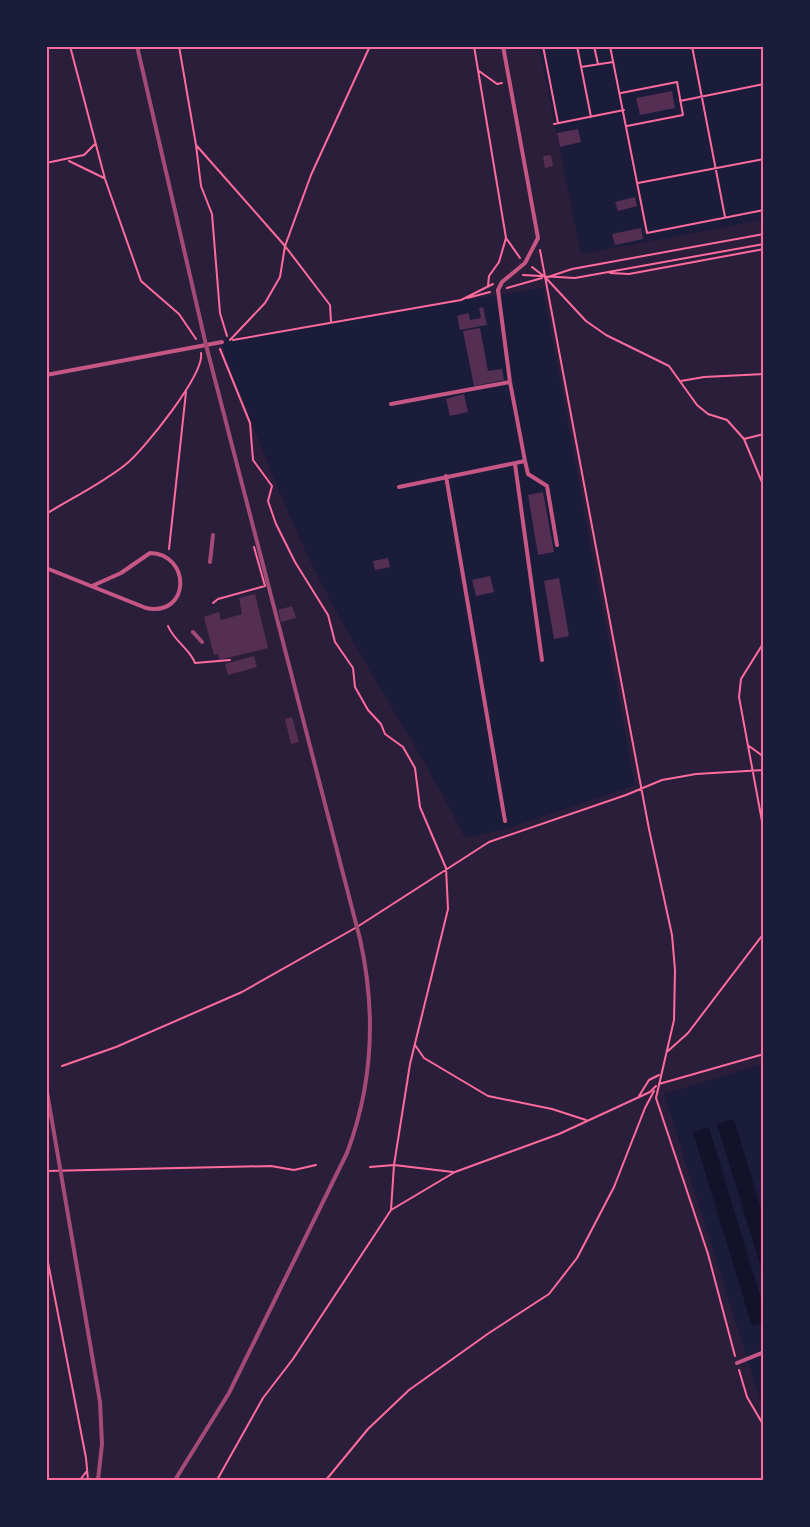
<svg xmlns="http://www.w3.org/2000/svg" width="810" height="1527" viewBox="0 0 810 1527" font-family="'DejaVu Sans',sans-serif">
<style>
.green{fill:#2a1e3b;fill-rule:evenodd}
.water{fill:#12122b}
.building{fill:#542f53}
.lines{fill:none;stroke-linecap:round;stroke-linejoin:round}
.path{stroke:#ff6b9d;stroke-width:2}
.service{stroke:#c65784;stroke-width:4}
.rail{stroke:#a44b75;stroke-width:4}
.neatline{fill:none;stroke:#ff6b9d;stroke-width:2}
</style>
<rect width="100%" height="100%" fill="#1b1b3a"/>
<!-- green -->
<path class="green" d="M46,47H539L581,254L763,220V1064L664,1094L760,1400H763V1480H47ZM543,288L635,785L506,829L465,838C423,754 370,676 326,592C286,517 258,435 225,357L222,340Z"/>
<!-- water -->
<path class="water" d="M734,1119L763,1216V1274L717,1124Z
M709,1127L763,1306V1323L752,1326L693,1132Z"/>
<!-- building -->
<path class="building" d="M672,91L675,108L640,115L636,98Z
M578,129L581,142L560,147L557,133Z
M551,155L553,166L545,168L543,156Z
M635,197L637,206L618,211L615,202Z
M641,228L643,239L615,245L612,234Z
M483,307L487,325L460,330L457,316L469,313L470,320L481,318L479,308Z
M480,328L488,371L502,369L504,380L474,386L463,331Z
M464,394L468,412L450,416L446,399Z
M543,492L554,552L538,555L528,495Z
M388,558L390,567L375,570L373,561Z
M490,576L494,592L476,596L472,580Z
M559,578L569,636L554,639L544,581Z
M255,594L268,648L219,660L218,654L214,655L204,617L219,612L221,620L242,614L239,598Z
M292,606L296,618L281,622L278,610Z
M254,656L257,667L228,675L225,664Z
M292,717L299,742L291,744L285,719Z"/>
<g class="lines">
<!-- path -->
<path class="path" d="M70,46L105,179L141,281L179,314L196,339
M179,46L196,145L201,186L212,214L220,313L227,336
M474,46L506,238L499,262L489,276L488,286
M543,46L558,123
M577,46L591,117
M594,46L598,64
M610,46L647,233L764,210
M692,46L725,217
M581,67L613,62
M479,71L497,84L502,83
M621,93L677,82L683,115L627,126
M680,101L764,84
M554,124L624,110
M196,145L285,246L330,305L331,322
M69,161L104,178
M46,163L84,155L95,144
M638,183L764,159
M506,238L520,258
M540,250L649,829L672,935L675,970L674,1020L656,1098L708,1254L735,1356
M532,267L545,277L586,321L606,335L669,366L697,405L708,414L727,420L744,439L764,487
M610,273L629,274L764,249
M523,275L575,278L764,244
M548,277L572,269L764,234
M507,288L542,278
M467,298L490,292
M230,340L265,303L280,277L285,246L311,175L370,46
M233,340L461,300L493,284
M681,381L704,377L764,374
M744,439L764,434
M46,514C72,498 101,484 125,465C143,451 205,374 201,353
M169,549L186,392
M213,603L218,599L265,586L254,547
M168,626C174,641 190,649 195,663L230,660
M764,642L741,679L739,697L764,832
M749,746L764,757
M415,1045L424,1058L488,1096L552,1109L586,1120
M668,1051L688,1033L764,933
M62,1066L116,1047L242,992L357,927L489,842L626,795L662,780L696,774L764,770
M659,1084L764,1054
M639,1096L649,1080L659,1075
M370,1167L394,1165L453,1172
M46,1171L271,1166L294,1170L316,1165
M391,1210L455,1172L559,1134L650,1092L656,1086
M46,1252L86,1458L88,1480
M739,1370L747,1397L764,1426
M80,1480L86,1472
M217,1480L263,1398L293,1359L391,1210L394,1165L410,1064L448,909L446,868L420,807L415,768L403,747L385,734L381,724L368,710L355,687L353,668L335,642L328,615L295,562L276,524L268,501L272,486L253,460L250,423L220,349
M326,1480L368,1429L409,1390L489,1333L549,1294L577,1258L614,1187L645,1108L654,1091"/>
<!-- service -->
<path class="service" d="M503,46L538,238L525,263L502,282L498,290L510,382L525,461L528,474L547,486L557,545
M46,375L222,342
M391,404L510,382
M515,464L542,660
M446,476L505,821
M399,487L525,461
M46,568L146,608C191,617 191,554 150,553L121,573L92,586
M737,1363L764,1352"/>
<!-- rail -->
<path class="rail" d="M137,46L206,345L360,939C376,1011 373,1084 347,1153L229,1393L175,1480
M210,562L213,535
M193,632L202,642
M46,1086L100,1402L102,1444L98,1480"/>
</g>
<!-- border -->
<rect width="810" height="1527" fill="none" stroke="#1b1b3a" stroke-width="96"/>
<rect x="48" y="48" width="714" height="1431" class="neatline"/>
</svg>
